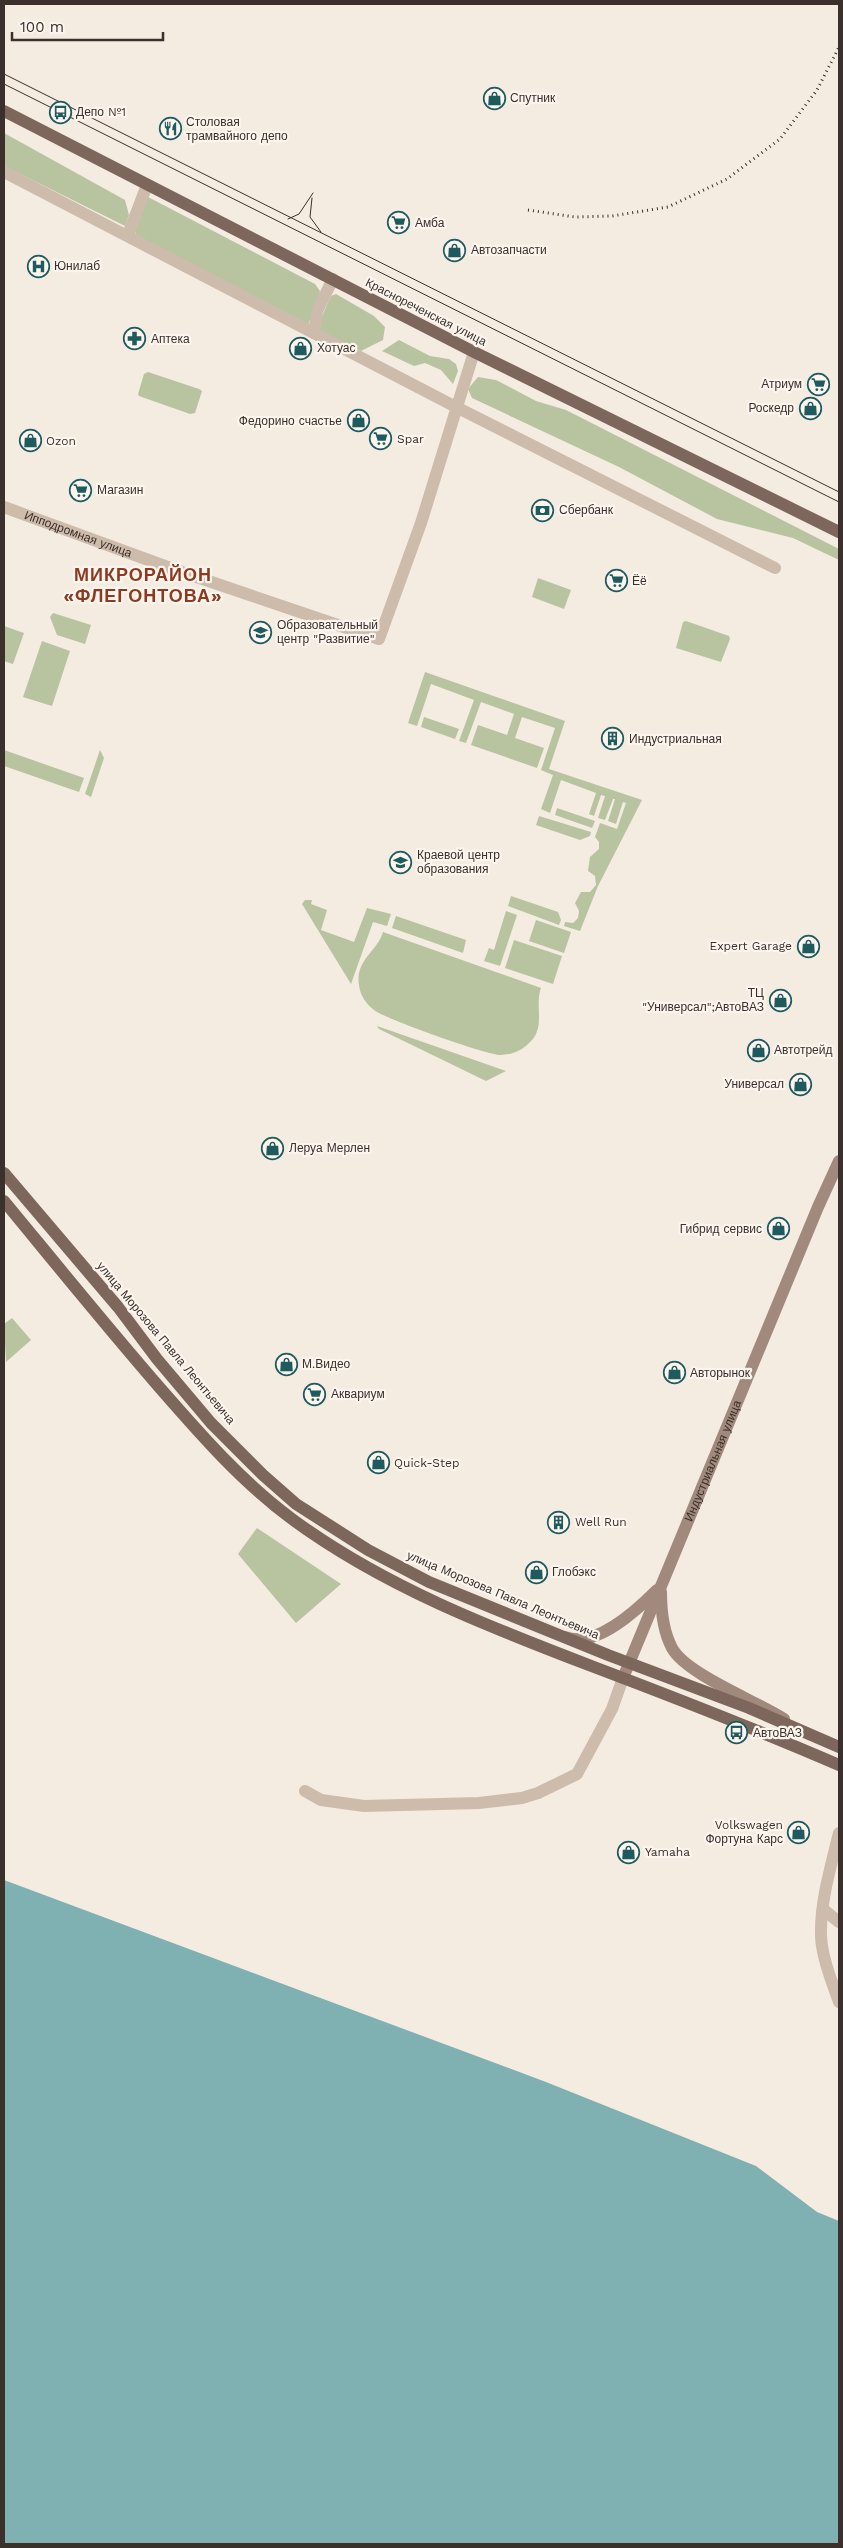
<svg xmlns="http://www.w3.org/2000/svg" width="843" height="2548" viewBox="0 0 843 2548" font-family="'Work Sans',sans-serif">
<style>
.green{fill:#b8c4a0}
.water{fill:#7fb0b2}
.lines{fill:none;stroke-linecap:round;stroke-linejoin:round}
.minor{stroke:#cdbbac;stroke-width:12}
.tertiary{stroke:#cdbbac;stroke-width:12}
.secondary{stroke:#a18a7d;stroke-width:12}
.primary{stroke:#7d675c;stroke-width:12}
.tram{stroke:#3b302b;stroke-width:1}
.rail{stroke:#3b302b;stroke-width:3;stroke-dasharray:1 4;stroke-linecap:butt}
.labels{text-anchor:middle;stroke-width:4.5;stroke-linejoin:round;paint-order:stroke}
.poi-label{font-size:12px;fill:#3b302b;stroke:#fbf5ee;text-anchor:start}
.street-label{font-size:12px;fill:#3b302b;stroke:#fbf5ee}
.district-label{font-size:18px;font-weight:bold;letter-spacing:1px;fill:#8c3b22;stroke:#fbf5ee}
</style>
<rect width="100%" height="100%" fill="#f4ebe1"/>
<!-- green -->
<path class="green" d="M4,133L125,200L129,215L125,226L4,166Z
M148,197L315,284L320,291L308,325L139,239L135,232Z
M336,294L374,316L385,327L383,340L361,351L320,332L317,327L331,296Z
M399,340L430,356L449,359L456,364L458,371L453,384L441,370L425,363L414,366L382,351Z
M148,372L199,389L202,391L195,413L190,414L139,396L138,394L144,374Z
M478,377L496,380L536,401L566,410L839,549V560L793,538L717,519L619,467L472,398L468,389Z
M538,578L571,590L564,609L532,597Z
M53,613L91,625L85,644L57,635L50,617Z
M686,621L729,636L730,639L721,662L676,648L683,622Z
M4,626L24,633L13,664L4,661Z
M42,641L70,651L52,706L23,697Z
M425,672L565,721L549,769L642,800L598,886L580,931L564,926L565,922L573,923L578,918L579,911L575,903L581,892H590L596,885L595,876L588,871L590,857L599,849V842L595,837L600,823L617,829L626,803L623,802L616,824L608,821L615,799H613L605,820L598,818L605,796L601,795L594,816L589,814L596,793L561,780L550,813L541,809L553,775L541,770L555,728L522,717L515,738L544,748L537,768L471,745L478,725L507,735L514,714L481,702L466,743L459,741L474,700L431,684L417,726L408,723Z
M424,717L459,729L455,739L421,727Z
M4,750L84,778L79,792L4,766Z
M100,750L104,758L91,797L85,794Z
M557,808L595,821L592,828L555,815Z
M539,816L591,832L590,836L580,840L536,825Z
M511,896L558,912L561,920L559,925L508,906Z
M305,900H312L311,904L327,910L321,930L354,942L367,908L391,914L387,926L373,922L351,984L302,904Z
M506,911L517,915L500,966L484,961L489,948L494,950Z
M396,916L466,940L463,953L392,928Z
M536,920L571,932L564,953L529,941Z
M383,932L541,988C534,1007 547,1028 528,1044C521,1051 511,1055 500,1055C487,1055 385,1019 374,1010C366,1004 360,995 359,985C355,960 377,952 383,932Z
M514,940L562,956L553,984L505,968Z
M377,1026L506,1071L486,1081L379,1029Z
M12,1318L31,1340L6,1362L4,1324Z
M257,1528L341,1584L296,1623L238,1554Z"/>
<!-- water -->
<path class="water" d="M4,1880L546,2082L756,2166L817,2212L839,2221V2544H4Z"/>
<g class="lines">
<!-- minor -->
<g class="minor">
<path d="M4,172L456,407L775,568"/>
<path d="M128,235L147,185"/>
<path d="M314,333L317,311L333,279"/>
<path id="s1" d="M4,507L173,569L379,639L421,523L474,352"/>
<path d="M839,1833C831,1866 820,1902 821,1936C822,1958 832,1982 839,2002"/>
<path d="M824,1910L839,1922"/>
</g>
<!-- tertiary -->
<path class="tertiary" d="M305,1791L321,1800L364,1806L479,1803L522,1798L538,1793L577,1774L612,1709L623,1678"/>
<!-- secondary -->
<g class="secondary">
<path d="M661,1592C661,1611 663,1631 672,1648C686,1674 756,1701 784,1719"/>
<path d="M565,1637C596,1649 637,1610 657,1590"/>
<path id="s2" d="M623,1678L818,1207L839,1161"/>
</g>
<!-- primary -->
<path class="primary" d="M4,111L474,352L839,532
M4,1173L118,1307L157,1359L211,1423L263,1475L296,1504L368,1550L429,1582L608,1655L749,1708L839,1747
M4,1201C56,1264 107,1327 160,1388C201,1435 242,1482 292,1519C383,1586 489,1627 594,1667C676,1698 758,1730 839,1765"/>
<!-- tram -->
<path class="tram" d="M4,54V51
M4,74L839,492
M4,84L839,502
M312,198L310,217L321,232
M288,219L299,214L313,193"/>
<!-- rail -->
<path class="rail" d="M528,210L575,217L612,216L668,207L727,179L780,139L817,90L839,47"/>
</g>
<!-- icons -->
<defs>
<symbol id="shop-ring" viewBox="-11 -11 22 22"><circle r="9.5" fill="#fbf5ee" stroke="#1f5a5e" stroke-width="1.5"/><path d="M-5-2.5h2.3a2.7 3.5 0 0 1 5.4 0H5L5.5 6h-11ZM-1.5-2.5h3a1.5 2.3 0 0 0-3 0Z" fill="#1f5a5e"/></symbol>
<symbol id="bus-ring" viewBox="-11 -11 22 22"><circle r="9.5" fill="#fbf5ee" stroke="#1f5a5e" stroke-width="1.5"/><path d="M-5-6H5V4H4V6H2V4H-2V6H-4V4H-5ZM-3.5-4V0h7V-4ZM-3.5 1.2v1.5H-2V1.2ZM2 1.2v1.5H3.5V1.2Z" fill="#1f5a5e"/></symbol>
<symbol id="restaurant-ring" viewBox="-11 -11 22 22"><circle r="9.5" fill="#fbf5ee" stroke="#1f5a5e" stroke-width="1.5"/><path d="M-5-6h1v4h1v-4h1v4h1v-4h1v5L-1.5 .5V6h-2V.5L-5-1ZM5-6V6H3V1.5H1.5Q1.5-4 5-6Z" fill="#1f5a5e"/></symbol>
<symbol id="supermarket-ring" viewBox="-11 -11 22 22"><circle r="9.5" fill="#fbf5ee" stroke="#1f5a5e" stroke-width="1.5"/><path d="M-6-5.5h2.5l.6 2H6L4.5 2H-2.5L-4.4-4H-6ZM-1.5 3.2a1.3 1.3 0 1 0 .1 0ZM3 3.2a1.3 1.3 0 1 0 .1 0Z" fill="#1f5a5e"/></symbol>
<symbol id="hospital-ring" viewBox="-11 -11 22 22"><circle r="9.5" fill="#fbf5ee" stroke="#1f5a5e" stroke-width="1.5"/><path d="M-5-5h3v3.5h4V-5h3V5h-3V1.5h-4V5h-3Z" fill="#1f5a5e"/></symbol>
<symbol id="pharmacy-ring" viewBox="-11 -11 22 22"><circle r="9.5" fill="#fbf5ee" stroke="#1f5a5e" stroke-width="1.5"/><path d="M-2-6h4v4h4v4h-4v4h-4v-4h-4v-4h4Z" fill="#1f5a5e"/></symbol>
<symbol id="bank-ring" viewBox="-11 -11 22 22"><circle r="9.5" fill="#fbf5ee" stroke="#1f5a5e" stroke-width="1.5"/><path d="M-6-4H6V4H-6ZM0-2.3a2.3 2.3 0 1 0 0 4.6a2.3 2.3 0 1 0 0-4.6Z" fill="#1f5a5e"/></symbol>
<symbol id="school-ring" viewBox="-11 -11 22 22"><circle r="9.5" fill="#fbf5ee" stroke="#1f5a5e" stroke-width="1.5"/><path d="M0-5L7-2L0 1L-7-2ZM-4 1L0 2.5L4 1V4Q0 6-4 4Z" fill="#1f5a5e"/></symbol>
<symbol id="building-ring" viewBox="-11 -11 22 22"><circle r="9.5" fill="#fbf5ee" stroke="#1f5a5e" stroke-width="1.5"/><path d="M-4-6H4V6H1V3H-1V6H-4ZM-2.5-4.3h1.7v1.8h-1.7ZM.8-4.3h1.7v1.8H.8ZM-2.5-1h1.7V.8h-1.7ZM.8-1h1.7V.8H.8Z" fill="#1f5a5e"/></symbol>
</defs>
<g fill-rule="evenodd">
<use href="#shop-ring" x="482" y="86" width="25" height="25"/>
<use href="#bus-ring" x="48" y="100" width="25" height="25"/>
<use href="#restaurant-ring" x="158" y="116" width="25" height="25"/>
<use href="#supermarket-ring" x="386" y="210" width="25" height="25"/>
<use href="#shop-ring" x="442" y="238" width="25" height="25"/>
<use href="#hospital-ring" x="26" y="254" width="25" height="25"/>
<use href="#pharmacy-ring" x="122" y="326" width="25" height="25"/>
<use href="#shop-ring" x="288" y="336" width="25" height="25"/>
<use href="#supermarket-ring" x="806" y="372" width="25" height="25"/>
<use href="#shop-ring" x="798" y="396" width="25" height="25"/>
<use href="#shop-ring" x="346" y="408" width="25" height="25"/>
<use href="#supermarket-ring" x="368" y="426" width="25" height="25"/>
<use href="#shop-ring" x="18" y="428" width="25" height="25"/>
<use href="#supermarket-ring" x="68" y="478" width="25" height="25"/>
<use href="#bank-ring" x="530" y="498" width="25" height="25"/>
<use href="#supermarket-ring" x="604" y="568" width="25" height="25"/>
<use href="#school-ring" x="248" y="620" width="25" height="25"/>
<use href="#building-ring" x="600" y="726" width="25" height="25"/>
<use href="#school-ring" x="388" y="850" width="25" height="25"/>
<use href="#shop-ring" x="796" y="934" width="25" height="25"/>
<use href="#shop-ring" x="768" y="988" width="25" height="25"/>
<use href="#shop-ring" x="746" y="1038" width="25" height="25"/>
<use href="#shop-ring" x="788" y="1072" width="25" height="25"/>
<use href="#shop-ring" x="260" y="1136" width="25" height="25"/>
<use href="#shop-ring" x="766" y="1216" width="25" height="25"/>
<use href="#shop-ring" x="274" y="1352" width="25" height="25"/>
<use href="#shop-ring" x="662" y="1360" width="25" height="25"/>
<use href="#supermarket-ring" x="302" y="1382" width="25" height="25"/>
<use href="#shop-ring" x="366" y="1450" width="25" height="25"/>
<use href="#building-ring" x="546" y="1510" width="25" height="25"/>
<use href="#shop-ring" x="524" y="1560" width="25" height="25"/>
<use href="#bus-ring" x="724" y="1720" width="25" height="25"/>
<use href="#shop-ring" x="786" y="1820" width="25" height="25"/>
<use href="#shop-ring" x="616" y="1840" width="25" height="25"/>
</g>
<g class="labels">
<!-- poi labels -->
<g class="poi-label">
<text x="510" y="102">Спутник</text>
<text x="76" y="116">Депо №1</text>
<text x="186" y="126">Столовая<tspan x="186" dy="14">трамвайного депо</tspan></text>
<text x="415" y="227">Амба</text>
<text x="471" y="254">Автозапчасти</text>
<text x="54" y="270">Юнилаб</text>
<text x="151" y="343">Аптека</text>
<text x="317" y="352">Хотуас</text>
<text x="802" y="388" text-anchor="end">Атриум</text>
<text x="794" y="412" text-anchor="end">Роскедр</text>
<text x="342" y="425" text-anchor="end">Федорино счастье</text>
<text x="397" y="443">Spar</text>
<text x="46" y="445">Ozon</text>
<text x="97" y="494">Магазин</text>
<text x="559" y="514">Сбербанк</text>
<text x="632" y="585">Ёё</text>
<text x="277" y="629">Образовательный<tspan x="277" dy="14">центр "Развитие"</tspan></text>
<text x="629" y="743">Индустриальная</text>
<text x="417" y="859">Краевой центр<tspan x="417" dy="14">образования</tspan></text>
<text x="792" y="950" text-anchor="end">Expert Garage</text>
<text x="764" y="997" text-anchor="end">ТЦ<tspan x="764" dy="14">"Универсал";АвтоВАЗ</tspan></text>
<text x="774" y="1054">Автотрейд</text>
<text x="784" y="1088" text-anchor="end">Универсал</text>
<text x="289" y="1152">Леруа Мерлен</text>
<text x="762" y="1233" text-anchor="end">Гибрид сервис</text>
<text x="302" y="1368">М.Видео</text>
<text x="690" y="1377">Авторынок</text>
<text x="331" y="1398">Аквариум</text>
<text x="394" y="1467">Quick-Step</text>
<text x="575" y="1526">Well Run</text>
<text x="552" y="1576">Глобэкс</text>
<text x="753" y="1737">АвтоВАЗ</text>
<text x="783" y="1829" text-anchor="end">Volkswagen<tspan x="783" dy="14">Фортуна Карс</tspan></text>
<text x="645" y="1856">Yamaha</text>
</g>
<!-- street labels -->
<g class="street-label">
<text transform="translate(426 312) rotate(27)" y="4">Краснореченская улица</text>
<text dy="4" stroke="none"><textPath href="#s1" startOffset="79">Ипподромная улица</textPath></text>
<text transform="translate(166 1343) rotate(50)" y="4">улица Морозова Павла Леонтьевича</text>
<text dy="4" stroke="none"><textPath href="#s2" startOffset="235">Индустриальная улица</textPath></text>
<text transform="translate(503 1595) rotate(23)" y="4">улица Морозова Павла Леонтьевича</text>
</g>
<!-- district labels -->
<g class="district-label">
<text x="143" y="581">МИКРОРАЙОН<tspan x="143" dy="21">«ФЛЕГОНТОВА»</tspan></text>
</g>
</g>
<!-- border -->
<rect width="843" height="2548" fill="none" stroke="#3b302b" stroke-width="10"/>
<!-- scale -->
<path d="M12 32v8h151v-8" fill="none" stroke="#3b302b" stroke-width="2.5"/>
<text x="20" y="32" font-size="15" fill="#3b302b" stroke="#fbf5ee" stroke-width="4" paint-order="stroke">100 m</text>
</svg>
